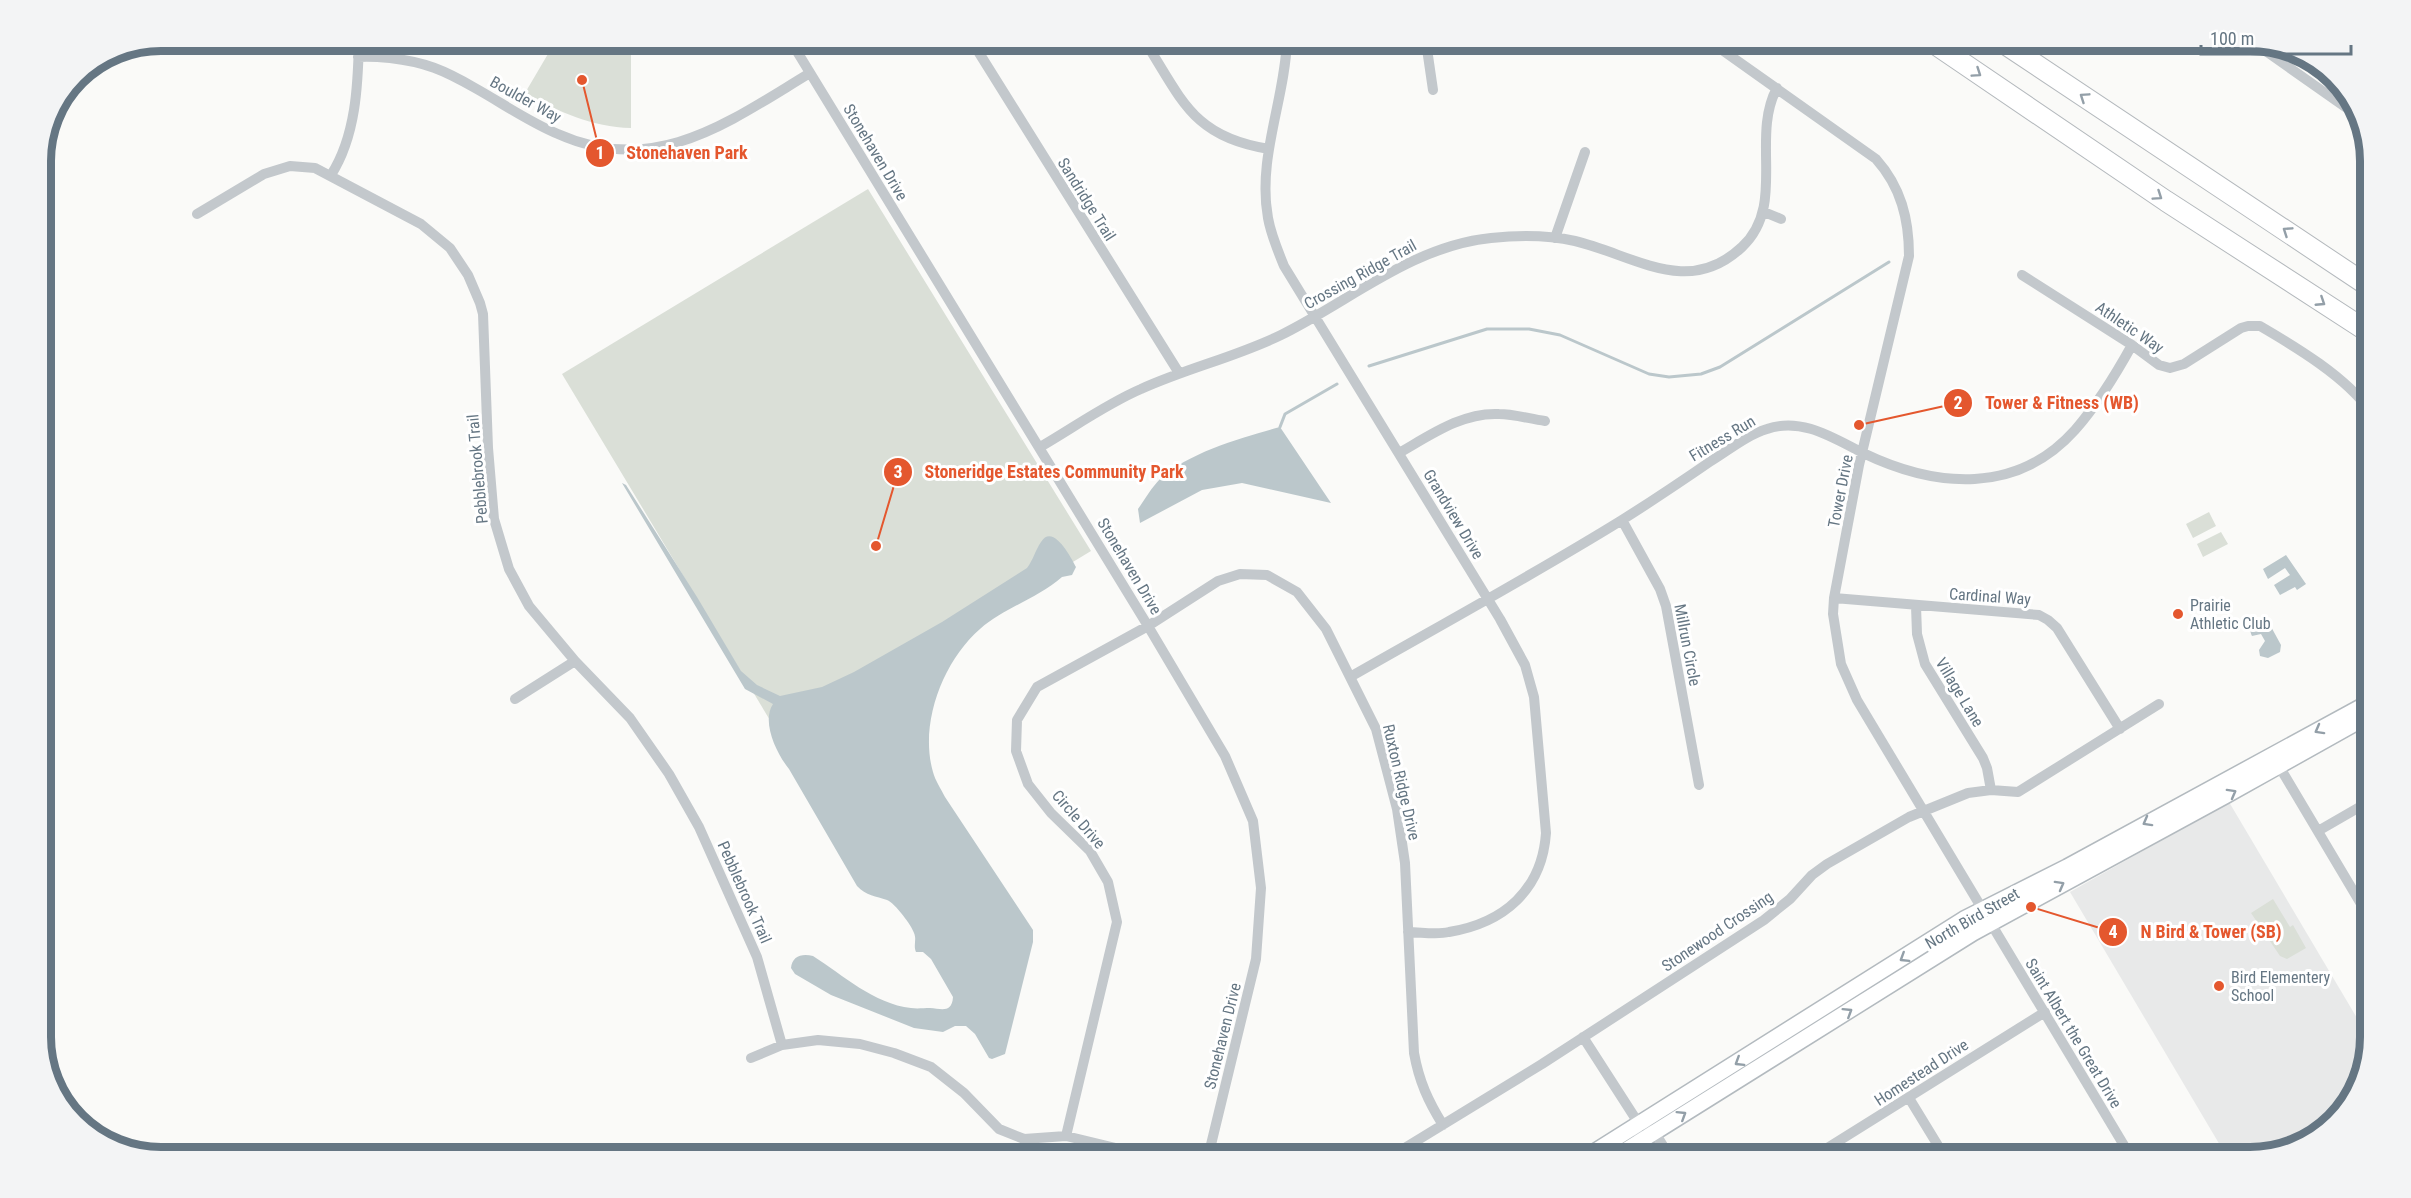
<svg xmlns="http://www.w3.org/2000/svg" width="2411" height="1198" viewBox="0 0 2411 1198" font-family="'Roboto Condensed',sans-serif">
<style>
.built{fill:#e8e9e9}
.green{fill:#dadfd7}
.water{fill:#bbc7cb}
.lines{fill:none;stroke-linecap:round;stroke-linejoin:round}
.stream{stroke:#bbc7cb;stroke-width:3}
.secondary-casing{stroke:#b3babf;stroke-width:18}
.highway-casing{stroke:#b4b9bd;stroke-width:22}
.street{stroke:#c3c8cc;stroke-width:10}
.secondary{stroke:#fff;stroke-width:15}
.highway{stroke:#fff;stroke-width:20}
.oneway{stroke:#939fa8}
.poi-dot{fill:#e4572e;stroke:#fff;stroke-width:2}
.labels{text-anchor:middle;stroke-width:6;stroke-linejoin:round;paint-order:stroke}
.street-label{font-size:16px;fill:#657683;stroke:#fff}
.poi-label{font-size:16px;fill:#657683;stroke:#fff;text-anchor:start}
.rim{fill:none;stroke:#657683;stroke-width:8}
.leader{fill:none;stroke:#e4572e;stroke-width:2}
.callout-dot{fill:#e4572e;stroke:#fff;stroke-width:2}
.mark-label{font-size:18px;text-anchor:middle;font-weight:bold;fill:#fff}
.callout-label{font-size:18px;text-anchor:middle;font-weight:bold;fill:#e4572e;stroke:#fff;stroke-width:6;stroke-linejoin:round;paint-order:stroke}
</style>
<rect width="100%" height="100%" fill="#fafaf8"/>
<!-- built -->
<path class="built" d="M2229,802L2370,1040L2358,1090L2317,1137L2251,1157H2227L2070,892Z"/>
<!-- green -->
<path class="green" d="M581,40L631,41V128C592,127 559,112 525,93L555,42L574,52Z
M868,189L1091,551L868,686L875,895L562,374Z
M2209,512L2216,526L2193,538L2186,524Z
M2221,532L2228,544L2203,557L2197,544Z
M2273,899L2290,927L2293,925L2306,948L2287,959L2280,956L2251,913Z"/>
<!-- water -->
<path class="water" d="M1280,427L1331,503L1242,483L1202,490L1140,523L1138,509C1145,499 1152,487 1160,479C1189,452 1244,437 1280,427Z
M622,483L626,485L697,597L741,671L757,685L780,696L822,687L854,672L942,622L1027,568C1033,560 1035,551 1041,542C1053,522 1072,559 1076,567L1072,575L1062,577C1038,598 1004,608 980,629C943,661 919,724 933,772C935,780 941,789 945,797L1033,930V942L1005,1054L992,1059L989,1058L975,1034L966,1026H955L943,1032L914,1028L831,995L795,974L791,968C792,956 802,953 813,956C843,975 874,1004 911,1008C917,1009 924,1008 930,1008C942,1009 952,1013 953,997L931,959L923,952H916C913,945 917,940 914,933C912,926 895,903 887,900C876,896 866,896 857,886L789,769C777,754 761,722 773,704L745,689Z
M2286,555L2306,584L2297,590L2295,587L2280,595L2274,585L2290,575L2285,568L2268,579L2263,569Z
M2253,617L2260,622L2269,623L2281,645L2280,652L2268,658L2260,656L2259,650L2265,641L2261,634L2252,636C2249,630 2250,624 2253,617Z"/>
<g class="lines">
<!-- stream -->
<path class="stream" d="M1369,366L1487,329H1529L1560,335L1649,374L1669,377L1701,374L1720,367L1889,262
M1280,427L1285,414L1337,384"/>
<defs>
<path id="secondary" d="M1586,1157L1964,919L2067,867L2370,702
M1615,1157L1973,933L2225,796L2370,715"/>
<path id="highway" d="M1929,40L2166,201L2370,333
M1999,40L2370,287"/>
</defs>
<!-- secondary casing -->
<use href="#secondary" class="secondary-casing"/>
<!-- highway casing -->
<use href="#highway" class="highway-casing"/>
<!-- street -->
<path class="street" d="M790,40L1148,626L1225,756L1253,821L1261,888L1256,959L1208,1157
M971,40L1179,373
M1144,40C1182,99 1192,137 1269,149
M1287,40C1285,100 1257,158 1268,218C1271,235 1278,251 1284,266L1500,619L1525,665L1534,697L1546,833C1542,890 1504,923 1449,932C1436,935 1421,932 1408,932
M1316,40L1399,45L1439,40
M1708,40L1876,159C1901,187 1909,219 1909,256L1859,465L1834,598L1833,614L1841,664L1857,700L2131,1157
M2250,40L2358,116
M1426,42L1433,90
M358,57C369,56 380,57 390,58C425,62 444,70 475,88C502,103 529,122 558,134C656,178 730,121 810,73
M331,175C356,136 358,85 359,40
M1764,212L1781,219
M197,214L264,174L290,166L315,168L421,224L450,248L468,275L480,303L483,314L488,448L494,519L509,569L529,606L575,661L630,718L669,774L699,827L757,957L782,1045
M1555,238L1585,152
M2022,275L2132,345L2159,365L2170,368L2184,364L2241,328L2248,326H2260C2296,347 2346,377 2370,411
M1040,447C1073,428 1106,404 1141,389C1187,368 1236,357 1281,335C1350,301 1412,246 1491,238C1519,235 1548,235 1575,241C1634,255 1688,298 1742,247C1787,205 1750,138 1777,88
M1399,453C1429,436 1462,412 1499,414C1514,414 1530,419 1545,421
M1622,520L1660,589L1666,606L1699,785
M2370,541L2367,547L2370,558
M1834,598L2039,615L2048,620L2057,628L2120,729
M1916,606L1917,634L1925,664L1983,758L1987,768L1991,790
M1350,677C1441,625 1533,575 1622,520C1652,501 1682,481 1711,461C1729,450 1747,435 1767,429C1802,417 1833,438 1863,453C1936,488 2017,495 2075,430C2097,405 2116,374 2132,345
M515,699L575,661
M2276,761L2370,919
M2318,831L2370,801
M1583,1037L1639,1124
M751,1058L782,1045L818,1040L860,1044L894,1053L931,1067L964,1093L999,1129L1024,1139L1066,1136L1153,1157
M1909,1098L1945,1157
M1649,1130L1655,1133L1670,1157
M1639,1135V1142L1649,1157
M1066,1136L1117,922L1108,882L1090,851L1051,813L1028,784L1016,751L1017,720L1037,687L1148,626L1218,581L1240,574L1267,575L1297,592L1326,629L1376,729L1397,809L1405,863L1414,1053C1419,1081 1428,1101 1443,1125
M1390,1157L1542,1064L1764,920L1790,899L1812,875L1827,864L1909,817L1968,793L1991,790L2018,792L2159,704
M1813,1157L2045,1012"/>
<!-- secondary -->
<use href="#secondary" class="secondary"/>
<!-- highway -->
<use href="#highway" class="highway"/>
</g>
<!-- one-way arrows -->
<defs><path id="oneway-chevron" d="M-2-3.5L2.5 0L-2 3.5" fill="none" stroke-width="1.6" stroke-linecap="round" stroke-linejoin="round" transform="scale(1.5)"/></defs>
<g class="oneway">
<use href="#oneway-chevron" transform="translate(1977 73) rotate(34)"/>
<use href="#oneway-chevron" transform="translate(2084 97) rotate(-146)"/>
<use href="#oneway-chevron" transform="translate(2158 196) rotate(34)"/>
<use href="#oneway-chevron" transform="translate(2287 231) rotate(-146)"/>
<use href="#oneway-chevron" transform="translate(2321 302) rotate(33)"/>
<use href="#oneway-chevron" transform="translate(2319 730) rotate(151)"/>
<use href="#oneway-chevron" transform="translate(2232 793) rotate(-29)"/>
<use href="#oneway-chevron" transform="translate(2147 822) rotate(151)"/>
<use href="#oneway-chevron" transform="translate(2060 885) rotate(-29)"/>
<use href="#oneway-chevron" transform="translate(1904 958) rotate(148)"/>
<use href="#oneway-chevron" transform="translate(1848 1012) rotate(-32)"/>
<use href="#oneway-chevron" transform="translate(1739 1062) rotate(148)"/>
<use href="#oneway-chevron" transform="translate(1682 1115) rotate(-32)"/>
</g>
<!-- markers -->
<g class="poi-dot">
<circle cx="2178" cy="614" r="6"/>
<circle cx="2219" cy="986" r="6"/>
</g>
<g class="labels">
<!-- street labels -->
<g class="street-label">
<text transform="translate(526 99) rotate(29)" y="6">Boulder Way</text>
<text transform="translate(876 152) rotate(59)" y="6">Stonehaven Drive</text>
<text transform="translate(1087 199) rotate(58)" y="6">Sandridge Trail</text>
<text transform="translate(1360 274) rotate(-29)" y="6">Crossing Ridge Trail</text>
<text transform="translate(2130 327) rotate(34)" y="6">Athletic Way</text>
<text transform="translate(1722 438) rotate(-31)" y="6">Fitness Run</text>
<text transform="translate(477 469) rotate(-95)" y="6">Pebblebrook Trail</text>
<text transform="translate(1840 491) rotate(-79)" y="6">Tower Drive</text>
<text transform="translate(1454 514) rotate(59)" y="6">Grandview Drive</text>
<text transform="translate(1130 566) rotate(59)" y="6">Stonehaven Drive</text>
<text transform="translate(1990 596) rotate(4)" y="6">Cardinal Way</text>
<text transform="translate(1688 645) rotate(79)" y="6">Millrun Circle</text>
<text transform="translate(1960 692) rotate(59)" y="6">Village Lane</text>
<text transform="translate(1402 782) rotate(77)" y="6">Ruxton Ridge Drive</text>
<text transform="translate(1079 819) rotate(49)" y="6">Circle Drive</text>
<text transform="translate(745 892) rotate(66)" y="6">Pebblebrook Trail</text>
<text transform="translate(1972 918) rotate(-30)" y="6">North Bird Street</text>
<text transform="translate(1717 931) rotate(-34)" y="6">Stonewood Crossing</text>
<text transform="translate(2074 1033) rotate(59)" y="6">Saint Albert the Great Drive</text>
<text transform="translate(1222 1036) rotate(-76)" y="6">Stonehaven Drive</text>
<text transform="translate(1921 1072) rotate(-33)" y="6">Homestead Drive</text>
</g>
<!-- poi labels -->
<g class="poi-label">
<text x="2190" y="611">Prairie<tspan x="2190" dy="18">Athletic Club</tspan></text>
<text x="2231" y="983">Bird Elementery<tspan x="2231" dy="18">School</tspan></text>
</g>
</g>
<!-- crop -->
<path d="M0 0H2411V1198H0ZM161 51H2250A110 110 0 0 1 2360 161V1037A110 110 0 0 1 2250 1147H161A110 110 0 0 1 51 1037V161A110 110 0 0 1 161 51Z" fill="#f3f4f5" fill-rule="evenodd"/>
<path class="rim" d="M161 51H2250A110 110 0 0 1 2360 161V1037A110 110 0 0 1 2250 1147H161A110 110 0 0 1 51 1037V161A110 110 0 0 1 161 51Z"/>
<!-- callouts -->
<path class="leader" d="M582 80L600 153M1859 425L1958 403M876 546L898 472M2031 907L2113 932"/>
<g class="callout-dot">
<circle cx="582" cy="80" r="6"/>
<circle cx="1859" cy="425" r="6"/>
<circle cx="876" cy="546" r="6"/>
<circle cx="2031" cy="907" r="6"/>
<circle cx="600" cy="153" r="15"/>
<circle cx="1958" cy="403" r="15"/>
<circle cx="898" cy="472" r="15"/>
<circle cx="2113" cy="932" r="15"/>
</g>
<g class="mark-label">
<text x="600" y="159">1</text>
<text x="1958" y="409">2</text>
<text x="898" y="478">3</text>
<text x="2113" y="938">4</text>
</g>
<g class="callout-label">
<text x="687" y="159">Stonehaven Park</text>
<text x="2062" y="409">Tower &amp; Fitness (WB)</text>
<text x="1054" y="478">Stoneridge Estates Community Park</text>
<text x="2211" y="938">N Bird &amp; Tower (SB)</text>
</g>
<!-- scale -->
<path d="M2201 45v9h150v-9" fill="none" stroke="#657683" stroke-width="3"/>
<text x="2210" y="45" font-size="18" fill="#657683" stroke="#ffffff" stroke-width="4.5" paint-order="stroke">100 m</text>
</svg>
